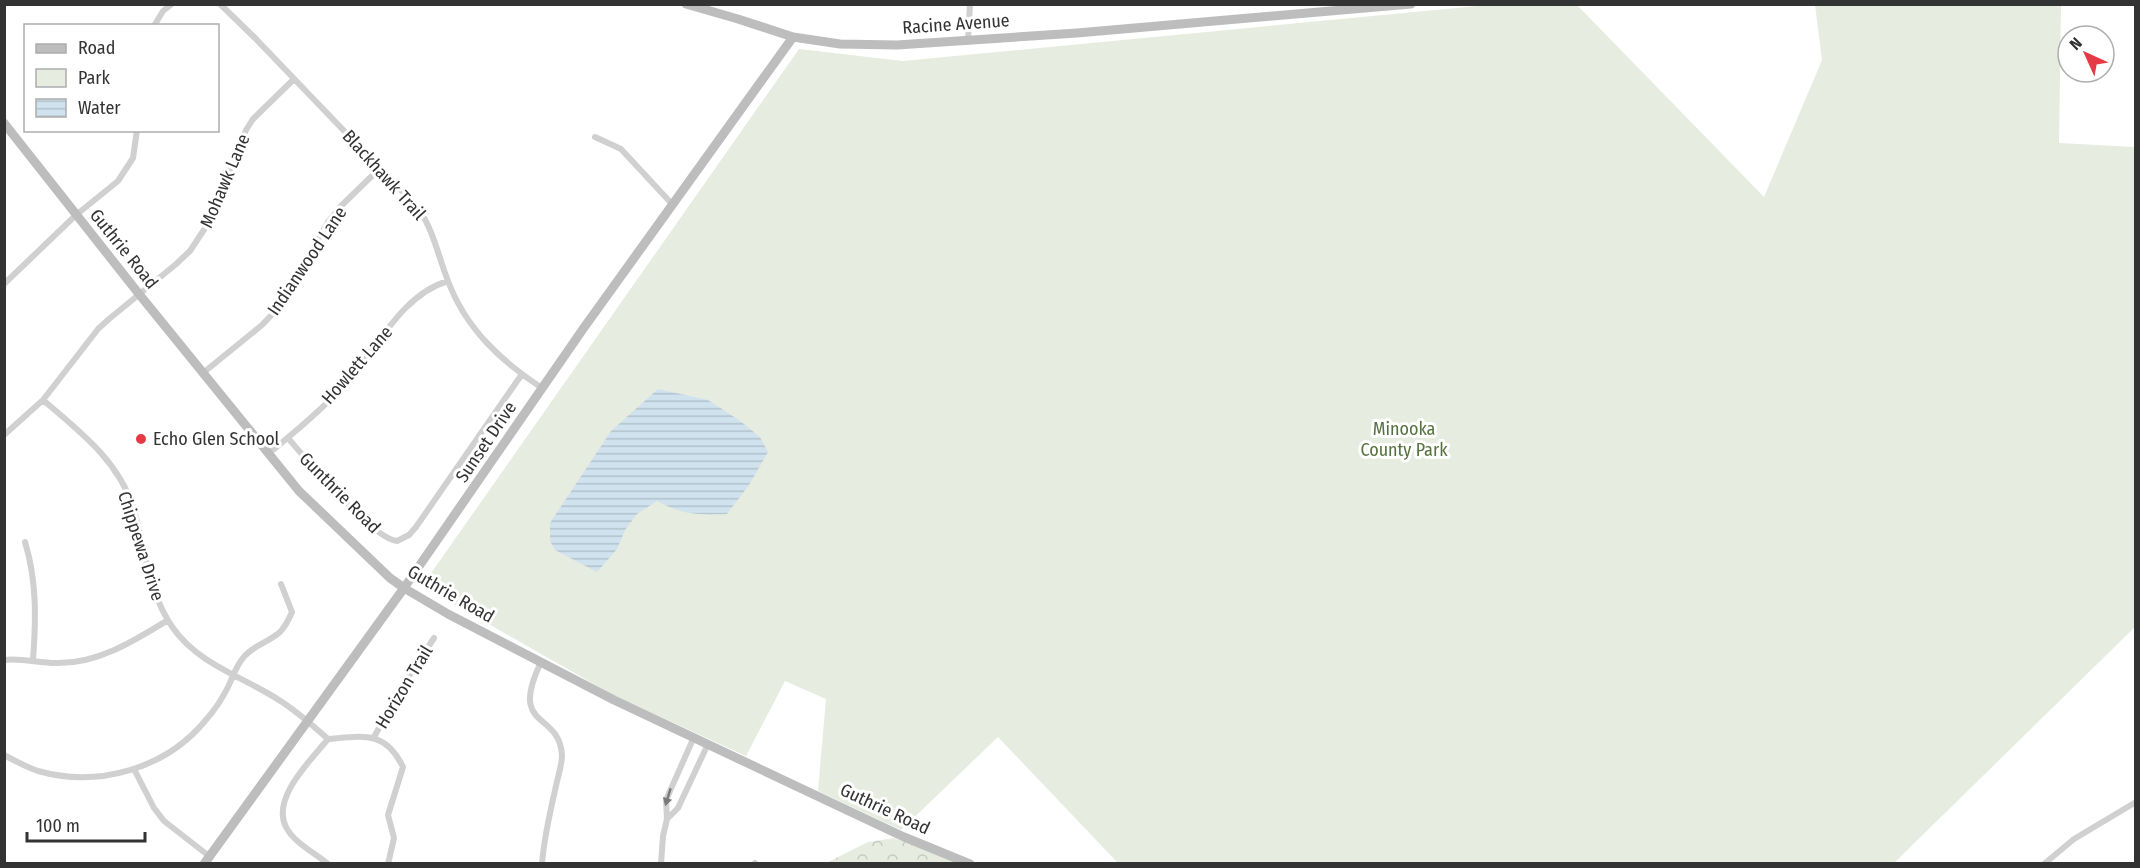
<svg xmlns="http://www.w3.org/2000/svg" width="2140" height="868" viewBox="0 0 2140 868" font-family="'Fira Sans Condensed',sans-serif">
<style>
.forest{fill:url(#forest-crowns)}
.park{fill:#e6ecdf}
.water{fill:url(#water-rules)}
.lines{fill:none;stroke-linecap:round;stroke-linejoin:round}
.street{stroke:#d0d0d0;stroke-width:6}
.secondary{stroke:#bdbdbd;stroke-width:9}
.oneway{fill:#7a7a7a}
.poi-dot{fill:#e63946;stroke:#fff;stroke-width:2}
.labels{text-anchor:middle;stroke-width:6;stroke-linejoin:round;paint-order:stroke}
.street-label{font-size:18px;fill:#333;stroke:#fff}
.park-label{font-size:18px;fill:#56703f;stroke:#fff}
.poi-label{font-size:18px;fill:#333;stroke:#fff;text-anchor:start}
</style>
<defs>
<pattern id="forest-crowns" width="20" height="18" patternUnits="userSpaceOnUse" patternTransform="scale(1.5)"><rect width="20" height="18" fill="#e6ecdf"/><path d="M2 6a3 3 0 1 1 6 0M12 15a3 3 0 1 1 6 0" fill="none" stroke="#c6cbc0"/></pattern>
<pattern id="water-rules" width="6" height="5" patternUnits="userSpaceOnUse" patternTransform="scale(1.5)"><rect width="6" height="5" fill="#cfe2ee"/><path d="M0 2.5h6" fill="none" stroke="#b2c2cd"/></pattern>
</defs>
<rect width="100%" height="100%" fill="#fff"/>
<!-- forest -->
<path class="forest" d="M894,838L957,863L824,864L868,842Z"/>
<!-- park -->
<path class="park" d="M1488,5H1577L1764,197L1822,60L1815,5H2061L2059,143L2135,147V627L1894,863H1118L998,737L901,830L818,791L826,699L785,681L746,756L613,695L422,586L799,49L903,61Z"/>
<!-- water -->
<path class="water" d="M658,389L708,400L739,420L760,437L768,452L749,485L727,514C698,515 683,515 657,501L637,514L625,530L617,549L597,572L555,550L550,541V523L611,431Z"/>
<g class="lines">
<!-- street -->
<path class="street" d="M220,4L256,39L418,208C434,231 438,256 448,281C466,329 501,361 542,388
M154,26L163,11L172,4
M968,40L970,4
M595,137L621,149L672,204
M4,284L76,215L118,181L133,158L137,130
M203,373L262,325L280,306L328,222L341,206L380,168
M43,400C78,430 118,460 133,507C145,547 148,593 173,628C200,666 245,677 282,702C299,713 313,726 328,739
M4,435L43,400L98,329L109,319L175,265L190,251L209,222L246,130L253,119L294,79
M288,438C307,460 371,538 397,541L409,535L416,527L522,374
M268,454C296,431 325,407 349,380C378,346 403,294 448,281
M25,542C37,581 36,619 33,660
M4,660C22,658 38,663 56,663C97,664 134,641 168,620
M541,662C508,731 559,710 562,755C562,765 558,776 556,786C550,812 544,837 542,864
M374,737L401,688L434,638
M4,755C15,761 26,767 38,771C98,788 165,769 205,721C214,711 222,699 228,687C233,677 236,666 243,658C252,646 269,642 280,632C286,626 289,619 292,612L281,584
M134,769L154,808L164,821L209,856
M667,819L678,808L708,744
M328,864C315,853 294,843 286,827C271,798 311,760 328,739C363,736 385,730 403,767L388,815L394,838L388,864
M661,864L663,836L667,819L666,800L694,737
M754,864L755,863
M2044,864L2074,839L2136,802"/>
<!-- secondary -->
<path class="secondary" d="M686,4L738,19L793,37L840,44L897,45L1077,33L1411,4
M4,123L139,294L299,491L390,578L404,588L448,614L614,700L904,837L970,864
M204,864L404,588L583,329L793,37"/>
</g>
<!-- one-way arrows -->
<defs><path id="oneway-solid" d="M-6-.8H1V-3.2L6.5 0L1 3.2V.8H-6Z" transform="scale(1.5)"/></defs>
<use class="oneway" href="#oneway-solid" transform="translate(668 797) rotate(107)"/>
<!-- markers -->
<circle class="poi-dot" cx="141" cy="439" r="6"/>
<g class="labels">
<!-- street labels -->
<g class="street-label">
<text transform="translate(956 24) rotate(-4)" y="6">Racine Avenue</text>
<text transform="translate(384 175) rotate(48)" y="6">Blackhawk Trail</text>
<text transform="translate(225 181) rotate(-67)" y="6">Mohawk Lane</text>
<text transform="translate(124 249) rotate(51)" y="6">Guthrie Road</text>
<text transform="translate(307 261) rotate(-56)" y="6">Indianwood Lane</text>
<text transform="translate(357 365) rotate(-49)" y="6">Howlett Lane</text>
<text transform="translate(486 442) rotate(-56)" y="6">Sunset Drive</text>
<text transform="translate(340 493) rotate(45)" y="6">Gunthrie Road</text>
<text transform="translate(141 546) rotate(72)" y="6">Chippewa Drive</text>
<text transform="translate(451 594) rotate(30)" y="6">Guthrie Road</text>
<text transform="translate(404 687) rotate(-59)" y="6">Horizon Trail</text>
<text transform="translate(885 809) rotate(25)" y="6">Guthrie Road</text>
</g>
<!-- park labels -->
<g class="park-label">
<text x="1404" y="435">Minooka<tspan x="1404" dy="21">County Park</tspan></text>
</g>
<!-- poi labels -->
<g class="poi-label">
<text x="153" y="445">Echo Glen School</text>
</g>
</g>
<!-- border -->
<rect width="2140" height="868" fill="none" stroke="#333333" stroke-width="12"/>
<!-- legend -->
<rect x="24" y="24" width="195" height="108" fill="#ffffff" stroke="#adadad" stroke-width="1.5"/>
<rect x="36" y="44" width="30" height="9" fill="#bdbdbd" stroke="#adadad" stroke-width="1.5"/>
<text x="78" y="54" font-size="18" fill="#333333">Road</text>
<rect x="36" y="69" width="30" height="18" fill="#e6ecdf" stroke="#adadad" stroke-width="1.5"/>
<text x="78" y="84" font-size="18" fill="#333333">Park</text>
<rect x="36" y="99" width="30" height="18" fill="url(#water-rules)" stroke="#adadad" stroke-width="1.5"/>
<text x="78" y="114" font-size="18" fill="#333333">Water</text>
<!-- north arrow -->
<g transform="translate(2086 54) rotate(315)"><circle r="28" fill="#ffffff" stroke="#adadad" stroke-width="1.5"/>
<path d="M0-4.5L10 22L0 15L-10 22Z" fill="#e63946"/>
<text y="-9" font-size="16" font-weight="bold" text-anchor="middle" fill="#333333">N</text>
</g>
<!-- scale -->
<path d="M27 832v9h118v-9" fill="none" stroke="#333333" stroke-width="3"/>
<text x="36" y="832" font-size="18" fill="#333333" stroke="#ffffff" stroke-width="4.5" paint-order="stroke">100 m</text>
</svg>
